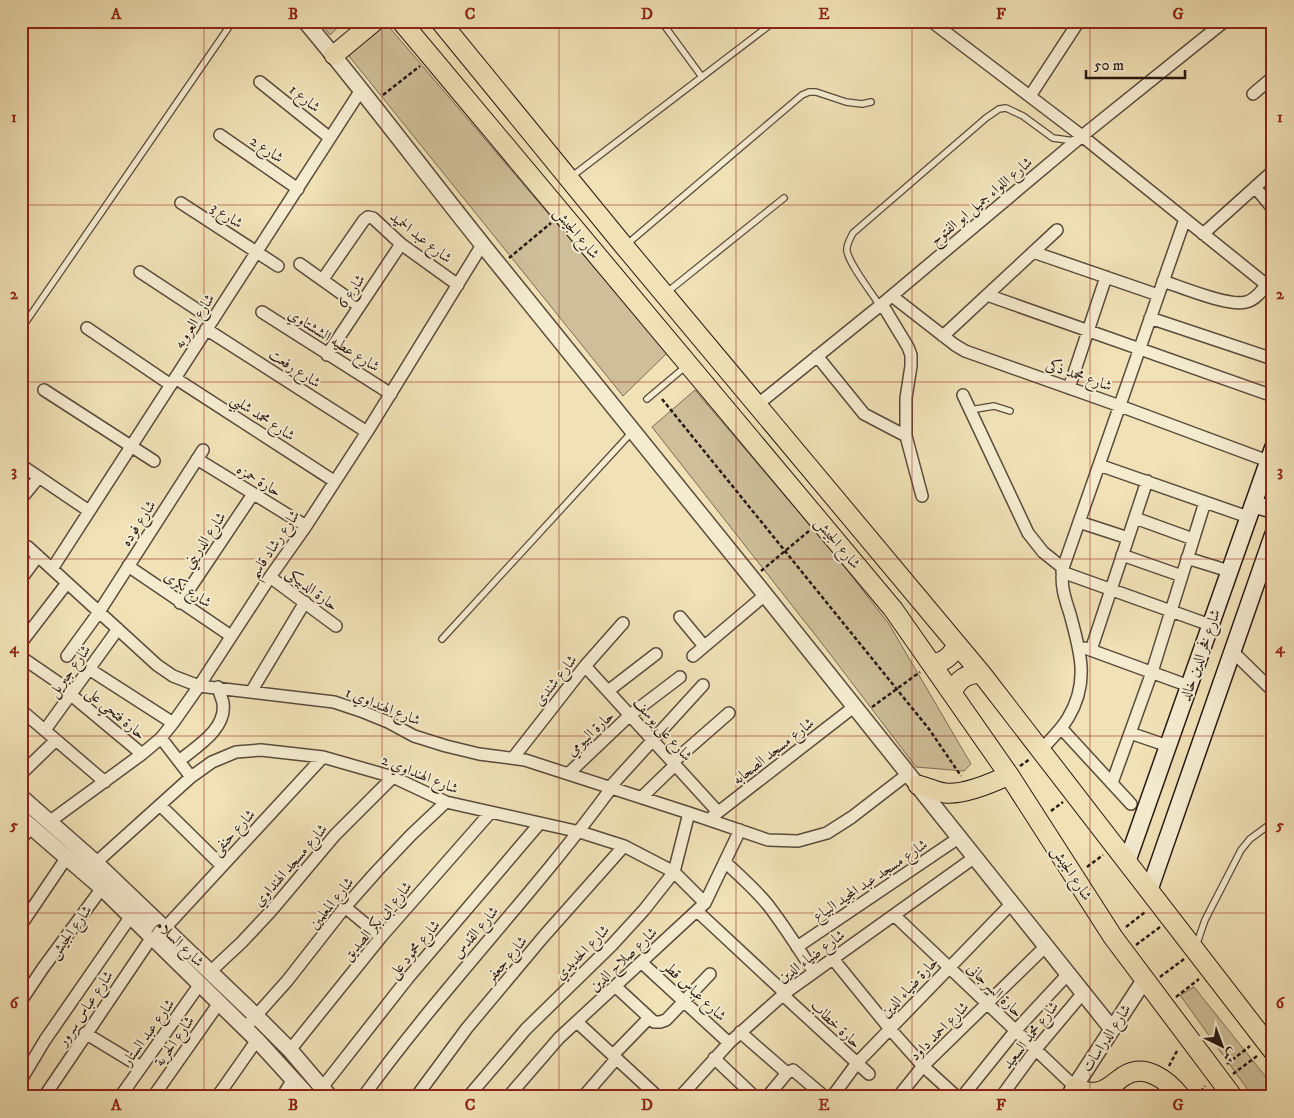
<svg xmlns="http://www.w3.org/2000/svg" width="1294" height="1118" viewBox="0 0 1294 1118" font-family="'IM FELL DW Pica',Amiri,serif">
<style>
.green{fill:#cebf9a;stroke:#7b6c56}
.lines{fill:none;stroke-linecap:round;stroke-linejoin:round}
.service-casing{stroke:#5a4b3c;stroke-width:8}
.minor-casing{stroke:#5a4b3c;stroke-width:14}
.tertiary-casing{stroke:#5a4b3c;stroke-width:18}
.secondary-casing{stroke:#281913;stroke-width:19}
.primary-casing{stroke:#281913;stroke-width:21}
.path{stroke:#281913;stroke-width:2.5;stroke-dasharray:4 2.5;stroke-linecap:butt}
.service{stroke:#f5ecd0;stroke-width:5.5}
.minor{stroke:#f5ecd0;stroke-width:11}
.tertiary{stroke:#f5ecd0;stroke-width:15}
.secondary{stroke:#f5ecd0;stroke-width:16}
.primary{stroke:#f0e1b6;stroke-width:19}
.grid{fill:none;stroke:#8f2418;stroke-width:1;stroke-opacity:0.55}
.labels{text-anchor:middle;stroke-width:4;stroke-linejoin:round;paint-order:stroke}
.street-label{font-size:15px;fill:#281913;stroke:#f5ecd0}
.neatline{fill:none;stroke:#8f2418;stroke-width:2}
.grid-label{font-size:16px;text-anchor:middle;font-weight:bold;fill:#8f2418}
</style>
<rect width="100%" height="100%" fill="#f0e1b6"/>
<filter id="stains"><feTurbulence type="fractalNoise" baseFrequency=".004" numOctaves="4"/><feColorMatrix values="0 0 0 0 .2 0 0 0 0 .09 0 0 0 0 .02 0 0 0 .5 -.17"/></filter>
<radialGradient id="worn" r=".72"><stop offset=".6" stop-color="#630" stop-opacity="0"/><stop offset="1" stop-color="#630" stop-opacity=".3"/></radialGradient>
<!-- green -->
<path class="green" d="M319,21H345L330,35Z
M385,22L667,353L623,396L349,56Z
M695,390L840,561L889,624L971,764L964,771L916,767L827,650L652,427Z
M1194,987L1273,1086V1097H1253L1180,995Z"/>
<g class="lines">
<defs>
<path id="service" d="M661,21L702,77
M571,177L775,21
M626,245L802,95L809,92H816L846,102L862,104L871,102
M666,293L784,198
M880,306C872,293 849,264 847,251C846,245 850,239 853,233L986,118L999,109L1006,108L1023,116L1053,138L1075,141
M21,329L233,21
M647,399L685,367
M970,410L994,406L1010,411
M442,639L632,432
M1196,946L1205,920L1241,850L1250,839L1273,822"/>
<path id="minor" d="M931,21L1082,136L1273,290
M21,27L25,21
M260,82L330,138
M1253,94L1273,77
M1030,96L1079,21
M220,135L298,189
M1255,187L1273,209
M181,203L278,266
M1203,234L1273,171
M1033,252L1158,295
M300,264L359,306
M140,272L213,320
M323,279L364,220L368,217L373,218L401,244L458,285
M1163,281C1181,287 1229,307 1246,302C1255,300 1261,292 1266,285
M987,295L1273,396
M892,296L955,345L965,351L1120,406L1268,461
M882,304L908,347L911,355V366L906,398V436
M262,312L391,394
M1150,318L1273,359
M87,328L171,385
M206,329L367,432
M943,336L1057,230
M327,355L401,244
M817,356L864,414L906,436L922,496
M175,378L334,481
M1069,388L1106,277
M44,390L154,461
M963,395L1028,533L1043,552L1063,568
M757,405L882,304L1082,136L1225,21
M197,459L306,526
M21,465L89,511
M1099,465L1248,517
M21,499L39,477
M1135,518L1193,539
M1079,522L1128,538
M21,546L28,547L157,665L173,676L199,686L334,702L361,711L388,722L414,736L446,746L479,754L525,760L689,813L768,840L798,841L827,833L852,817L909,773
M1122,555L1182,576
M1187,558L1229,571
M128,566L231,636
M52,569L361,90
M1062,572L1210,625
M270,577L336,626
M21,579L38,556
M180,603L253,494
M680,617L704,646
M21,643L67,583
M1085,648L1189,686
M1091,650L1147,481
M1232,651L1273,691
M67,656L99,612L203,450
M693,656L765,595
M21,657L72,692
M585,666L718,812
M89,669L173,723
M608,691L656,654
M251,692L305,602
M70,694L142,754
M21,710L105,782
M1061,728L1131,804
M45,730L118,629
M1130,733L1168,746
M161,738L191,777
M1041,750C1050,740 1061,730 1068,718C1090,682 1080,651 1070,614C1065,599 1060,584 1063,568L1185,219
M513,758L585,666L623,623
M179,761C196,747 227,729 223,703C222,698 219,692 218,687
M673,762L729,713
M21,774L56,740
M568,774L630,715L680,677
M1112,783L1152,672L1205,502
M610,787L703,685
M642,797L675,765
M160,805L222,866
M712,817L855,706
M49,822L142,754L161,738L173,723L199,686L270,577L306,526L367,432L482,245
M21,840L31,826
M725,862C740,876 755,889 768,905C785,927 799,950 814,972
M90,868L191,777L212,762L236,752L261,750L323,757L393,777L446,802L580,832L624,846L674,872L705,903
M345,907L381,937
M697,911L785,993
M894,915L1075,1087
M21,925L67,857
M165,928L323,757
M797,947L960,837
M833,959L890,1029L923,1066L957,1097
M641,962L729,1043
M210,972L242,942L271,911L335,835L393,777
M615,986L654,1022H660L666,1020L710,974
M783,995L869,1074
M21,1001L43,968L102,888
M577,1022L658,1097
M245,1028L287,981L345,907L377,871L411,835L446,802
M740,1032L787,1073
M85,1033L141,1067
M290,1050L381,937L490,813
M613,1055L649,1018
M714,1058L755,1097
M21,1080L45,1040L131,916
M317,1094L408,978L540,823
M44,1097L152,937
M120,1097L200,984
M153,1097L219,1003
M217,1097L257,1040
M282,1097L293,1079
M363,1097C441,989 534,894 612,787
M416,1097L467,1028L544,936L624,846
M468,1097L526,1029L612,945L644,910L674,872L689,813
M508,1097L559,1038L705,903L740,830
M583,1097L616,1059
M680,1097L729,1043L785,993L975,857
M767,1097L787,1073L793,1070L825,1097
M832,1097L857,1063L1012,903
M898,1097L923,1066L1046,946
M962,1097L1016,1030L1068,974
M1001,1097L1036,1049L1083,993"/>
<path id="tertiary" d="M305,21C373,102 436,188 503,270C707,522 911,775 1112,1029
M21,797L96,863L256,1016L290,1050L330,1097
M21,818L102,888L257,1040L309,1097
M1068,1097L1145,979"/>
<path id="secondary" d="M1253,504L1273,510
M1127,862L1273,448
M1149,891L1273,535"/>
<path id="primary" d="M401,21L893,609L1009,775L1113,937L1233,1097
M440,21L624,246L981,673L1273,1051
M334,55L375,21
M932,664C945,662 951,656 957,645
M952,693C958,679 966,674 981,673
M918,785C927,787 936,792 945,793C964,795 992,783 1009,775
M1075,1087C1083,1091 1088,1093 1097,1092C1107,1091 1116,1081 1124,1076C1145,1062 1168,1081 1181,1097"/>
</defs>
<!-- service casing -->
<use href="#service" class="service-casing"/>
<!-- minor casing -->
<use href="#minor" class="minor-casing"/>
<!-- tertiary casing -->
<use href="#tertiary" class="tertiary-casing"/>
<!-- secondary casing -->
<use href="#secondary" class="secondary-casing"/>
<!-- primary casing -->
<use href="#primary" class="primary-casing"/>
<!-- path -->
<path class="path" d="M383,95L420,66
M509,258L551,223
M662,399L929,729L961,776
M761,571L809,531
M872,707L920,672
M1020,766L1030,759
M1051,811L1063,802
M1087,867L1103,855
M1126,927L1145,912
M1136,945L1160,927
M1160,977L1184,959
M1176,997L1199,979
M1227,1064L1250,1046
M1169,1066L1178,1049
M1233,1074L1257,1056
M1197,1097L1205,1086"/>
<!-- service -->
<use href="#service" class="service"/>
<!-- minor -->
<use href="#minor" class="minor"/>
<!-- tertiary -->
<use href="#tertiary" class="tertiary"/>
<!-- secondary -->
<use href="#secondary" class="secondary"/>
<!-- primary -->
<use href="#primary" class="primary"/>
</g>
<!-- grid -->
<path class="grid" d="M204,21V1097M382,21V1097M559,21V1097M736,21V1097M912,21V1097M1090,21V1097M21,205H1273M21,382H1273M21,559H1273M21,736H1273M21,913H1273"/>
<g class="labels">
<!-- street labels -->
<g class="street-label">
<text transform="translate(305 98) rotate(39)" y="5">شارع 1</text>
<text transform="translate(267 149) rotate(34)" y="5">شارع 2</text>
<text transform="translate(981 201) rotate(-40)" y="5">شارع اللواء جميل ابو الفتوح</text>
<text transform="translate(227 215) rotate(33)" y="5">شارع 3</text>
<text transform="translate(577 233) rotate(50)" y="5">شارع الجيش</text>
<text transform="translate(421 237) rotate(38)" y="5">شارع عبد الحميد</text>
<text transform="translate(351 291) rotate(-56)" y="5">شارع 6</text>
<text transform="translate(194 321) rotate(-57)" y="5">شارع العروبه</text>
<text transform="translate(334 340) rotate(32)" y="5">شارع عطيه الششتاوي</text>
<text transform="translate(295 368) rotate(33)" y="5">شارع رفعت</text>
<text transform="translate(1079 375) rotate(19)" y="5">شارع محمد ذكى</text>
<text transform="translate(263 417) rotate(33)" y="5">شارع محمد شلبي</text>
<text transform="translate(259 480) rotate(31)" y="5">حارة حمزه</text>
<text transform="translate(138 523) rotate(-57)" y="5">شارع فوده</text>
<text transform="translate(204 540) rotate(-56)" y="5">شارع الدريني</text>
<text transform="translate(838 543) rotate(50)" y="5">شارع الجيش</text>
<text transform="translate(274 544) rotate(-56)" y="5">شارع رشاد قاسم</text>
<text transform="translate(188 589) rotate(34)" y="5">شارع بكرى</text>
<text transform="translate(312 589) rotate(37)" y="5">حارة الدبيكى</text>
<text transform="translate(1200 655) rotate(-71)" y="5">شارع فخر الدين خالد</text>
<text transform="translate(69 671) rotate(-54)" y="5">شارع جبريل</text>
<text transform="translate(555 680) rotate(-52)" y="5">شارع شندى</text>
<text transform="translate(383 706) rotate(22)" y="5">شارع الهنداوي 1</text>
<text transform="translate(116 713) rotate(40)" y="5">حارة فتحي على</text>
<text transform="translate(663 729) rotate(48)" y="5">شارع على يوسف</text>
<text transform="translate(590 733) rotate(-43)" y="5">حارة البيومي</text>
<text transform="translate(773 751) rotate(-38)" y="5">شارع مسجد الصحابه</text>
<text transform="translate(420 774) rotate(22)" y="5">شارع الهنداوي 2</text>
<text transform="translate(233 832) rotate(-47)" y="5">شارع حنفى</text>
<text transform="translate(290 865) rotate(-49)" y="5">شارع مسجد الهنداوي</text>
<text transform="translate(1072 873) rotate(57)" y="5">شارع الجيش</text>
<text transform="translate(870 880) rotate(-34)" y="5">شارع مسجد عبد المجيد البياع</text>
<text transform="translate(331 903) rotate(-51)" y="5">شارع المعلمين</text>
<text transform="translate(377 921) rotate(-50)" y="5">شارع ابى بكر الصديق</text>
<text transform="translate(70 932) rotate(-54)" y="5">شارع الجيش</text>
<text transform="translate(475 932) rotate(-50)" y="5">شارع القدس</text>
<text transform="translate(180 943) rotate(44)" y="5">شارع السلام</text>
<text transform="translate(414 949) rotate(-50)" y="5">شارع محمود على</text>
<text transform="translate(582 952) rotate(-45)" y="5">شارع الحديدي</text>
<text transform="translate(811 956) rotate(-36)" y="5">شارع ضياء الدين</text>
<text transform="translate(506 959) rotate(-50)" y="5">شارع جعفر</text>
<text transform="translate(623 959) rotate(-43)" y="5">شارع صلاح الدين</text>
<text transform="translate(909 987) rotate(-47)" y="5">حارة ضياء الدين</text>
<text transform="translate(995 990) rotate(44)" y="5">حارة السرجانى</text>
<text transform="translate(695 991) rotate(43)" y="5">شارع عباس قطر</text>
<text transform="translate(85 1008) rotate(-56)" y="5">شارع عباس سرور</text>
<text transform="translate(836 1024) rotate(43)" y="5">حارة خطاب</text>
<text transform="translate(939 1031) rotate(-45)" y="5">شارع احمد داود</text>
<text transform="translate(148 1032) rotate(-54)" y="5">شارع عبد الستار</text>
<text transform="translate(1030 1035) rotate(-52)" y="5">شارع محمد السعيد</text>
<text transform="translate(1106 1038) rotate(-57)" y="5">شارع الدراسات</text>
<text transform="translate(174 1041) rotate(-55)" y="5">شارع الحرية</text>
</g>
</g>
<!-- margin -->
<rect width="1294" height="1118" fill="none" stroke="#f0e1b6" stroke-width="55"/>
<!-- north arrow -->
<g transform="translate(1222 1046) rotate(138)" stroke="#f5ecd0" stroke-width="4" paint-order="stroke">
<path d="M0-4L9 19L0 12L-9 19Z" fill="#281913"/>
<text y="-8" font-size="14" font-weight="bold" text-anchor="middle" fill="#281913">ش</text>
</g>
<!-- scale -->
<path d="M1086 70v8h99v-8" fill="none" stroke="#281913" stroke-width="2.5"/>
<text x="1094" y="70" font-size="15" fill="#281913" stroke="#f5ecd0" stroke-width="4" paint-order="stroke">50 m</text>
<rect x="28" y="28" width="1238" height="1062" class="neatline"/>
<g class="grid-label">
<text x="116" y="19">A</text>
<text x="293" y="19">B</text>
<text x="470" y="19">C</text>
<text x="647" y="19">D</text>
<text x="824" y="19">E</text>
<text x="1001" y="19">F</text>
<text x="1178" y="19">G</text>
<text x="14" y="122">1</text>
<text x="1280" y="122">1</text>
<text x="14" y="299">2</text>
<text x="1280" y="299">2</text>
<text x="14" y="476">3</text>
<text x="1280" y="476">3</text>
<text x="14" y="653">4</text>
<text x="1280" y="653">4</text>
<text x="14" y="830">5</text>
<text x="1280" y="830">5</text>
<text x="14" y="1008">6</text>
<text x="1280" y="1008">6</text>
<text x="116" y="1110">A</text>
<text x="293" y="1110">B</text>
<text x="470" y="1110">C</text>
<text x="647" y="1110">D</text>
<text x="824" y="1110">E</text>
<text x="1001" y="1110">F</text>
<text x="1178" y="1110">G</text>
</g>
<rect width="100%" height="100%" filter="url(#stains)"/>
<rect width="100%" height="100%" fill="url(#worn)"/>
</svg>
